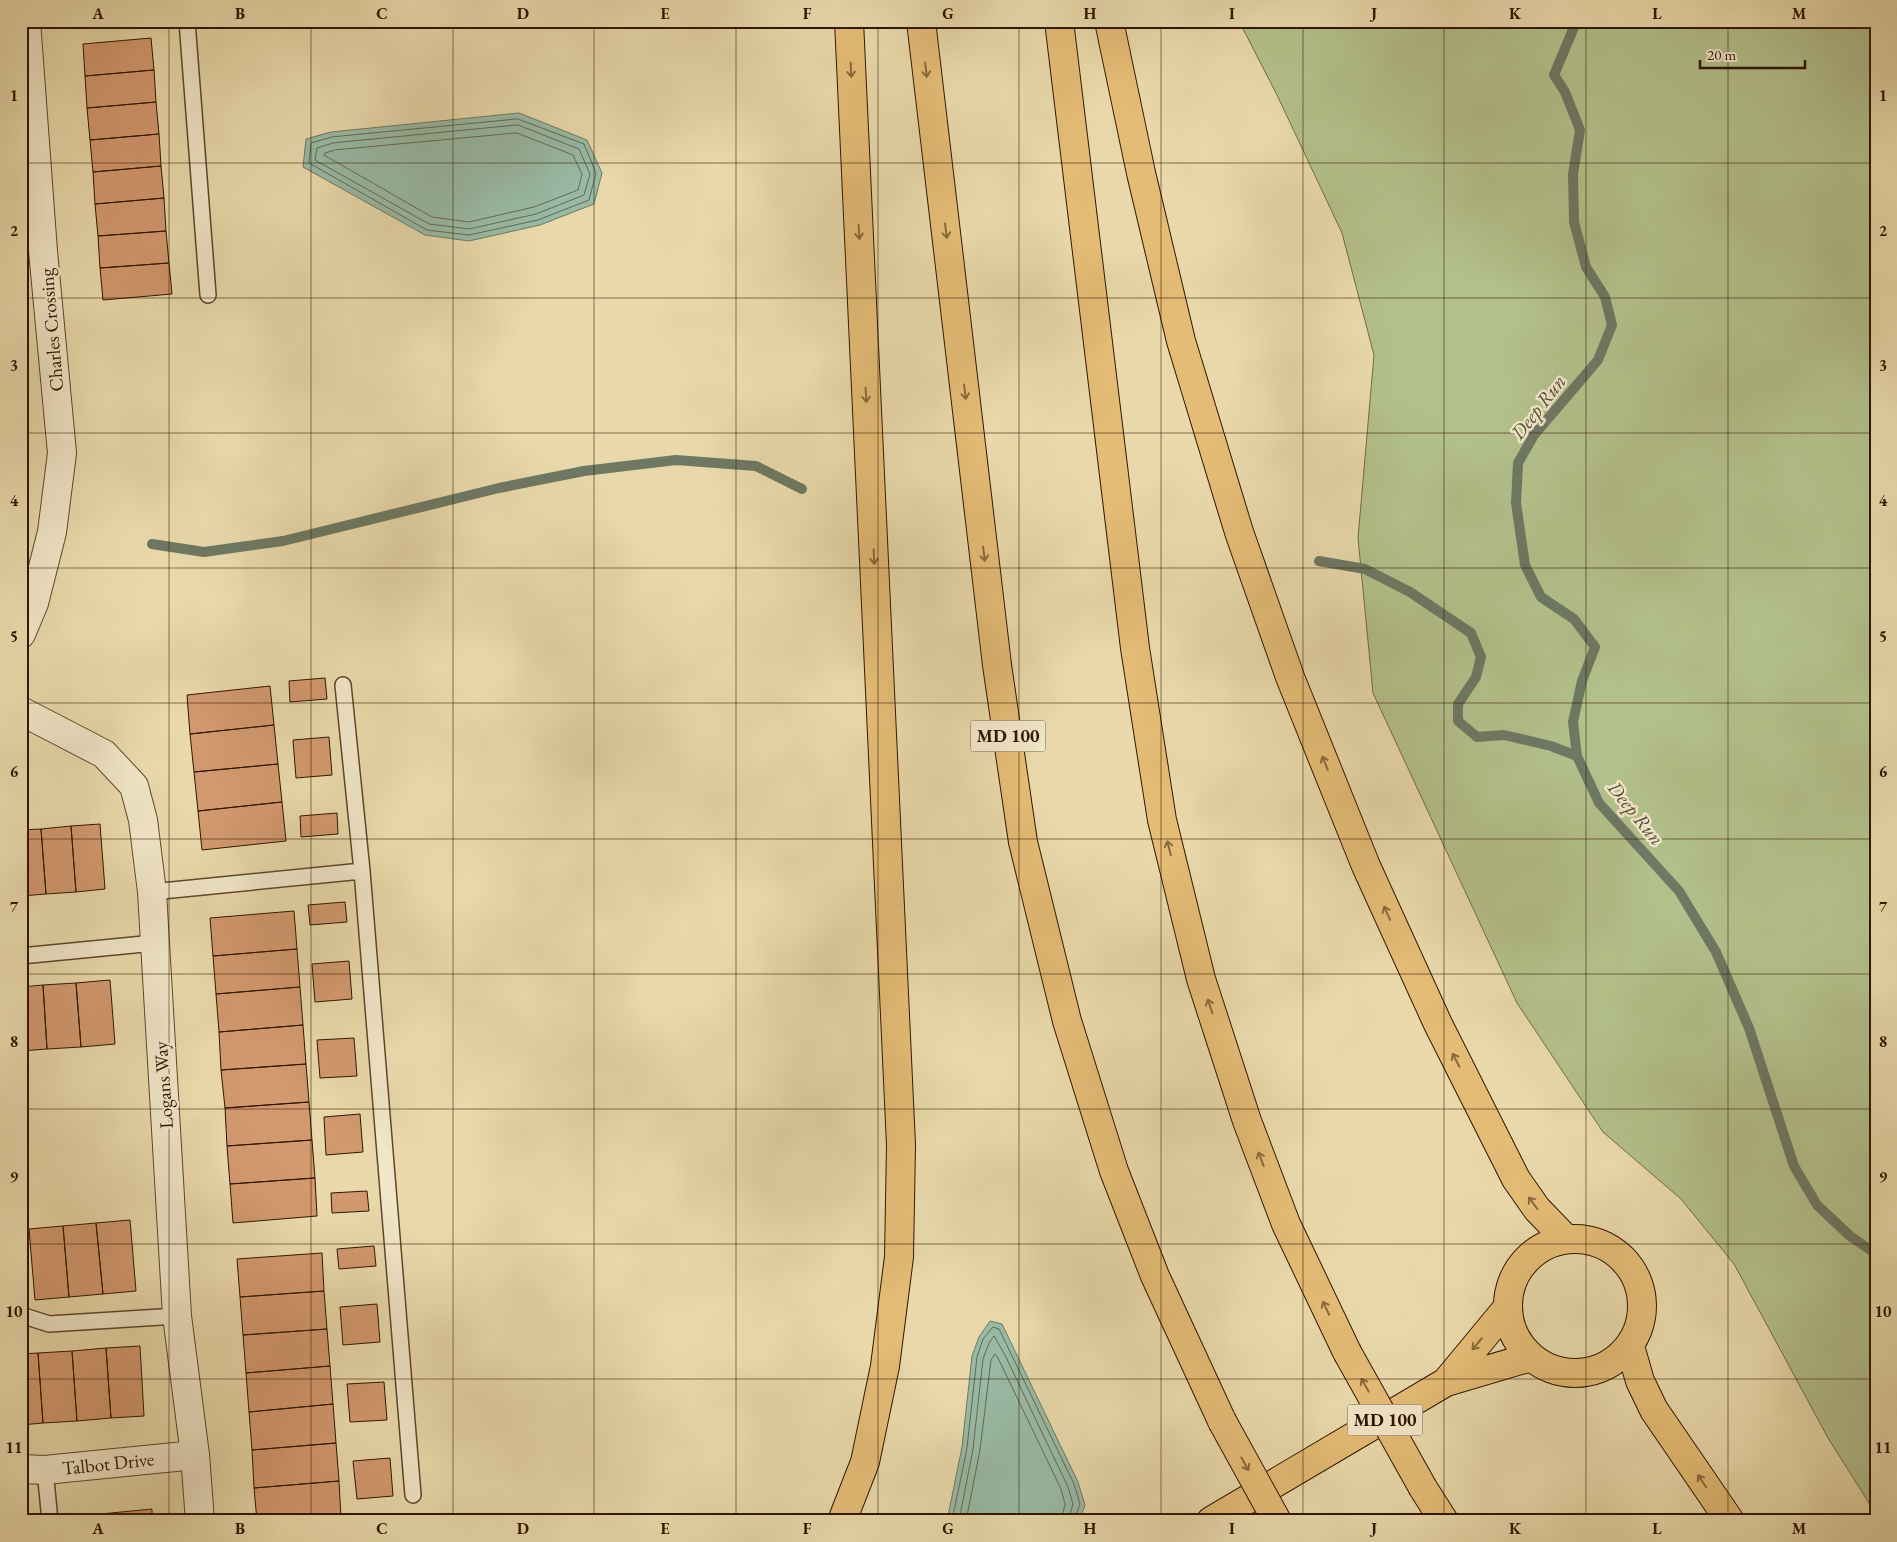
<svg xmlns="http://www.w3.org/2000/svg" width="1897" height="1542" viewBox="0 0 1897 1542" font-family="'EB Garamond',serif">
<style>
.green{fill:#b3c08b;stroke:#716b46}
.water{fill:#98baa5;stroke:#6e7863}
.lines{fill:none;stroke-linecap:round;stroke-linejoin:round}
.shore{stroke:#646852;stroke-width:1}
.stream{stroke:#6e7863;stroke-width:10}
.building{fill:#d2996e;stroke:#2f1600}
.lane-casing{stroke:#5e472a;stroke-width:18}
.street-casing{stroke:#5e472a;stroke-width:30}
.primary-casing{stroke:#2f1600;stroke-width:30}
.highway-casing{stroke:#2f1600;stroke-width:30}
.lane{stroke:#f1e6c8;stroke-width:15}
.street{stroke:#f1e6c8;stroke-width:28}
.primary{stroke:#e4bc75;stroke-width:28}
.highway{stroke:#e4bc75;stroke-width:28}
.highway-bridge-casing{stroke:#2f1600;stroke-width:30;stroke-linecap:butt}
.highway-bridge{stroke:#e4bc75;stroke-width:28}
.oneway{stroke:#8a693a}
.grid{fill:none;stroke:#2f1600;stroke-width:1;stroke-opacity:0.55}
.labels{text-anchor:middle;stroke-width:5;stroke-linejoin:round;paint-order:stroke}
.shield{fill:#f1e6c8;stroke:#69543c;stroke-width:1}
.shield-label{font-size:18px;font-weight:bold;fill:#2f1600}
.street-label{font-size:19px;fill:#2f1600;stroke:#f1e6c8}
.water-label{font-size:20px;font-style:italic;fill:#544f3a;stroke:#f1e6c8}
.neatline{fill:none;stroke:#2f1600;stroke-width:2}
.grid-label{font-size:16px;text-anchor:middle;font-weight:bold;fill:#2f1600}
</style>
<rect width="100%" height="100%" fill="#e9d9aa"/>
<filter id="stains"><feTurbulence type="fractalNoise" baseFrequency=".004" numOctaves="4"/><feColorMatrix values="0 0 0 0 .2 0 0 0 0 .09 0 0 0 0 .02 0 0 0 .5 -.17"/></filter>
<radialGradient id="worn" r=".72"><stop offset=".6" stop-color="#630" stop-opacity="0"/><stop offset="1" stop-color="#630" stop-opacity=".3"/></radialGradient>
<!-- green -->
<path class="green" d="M1239,21H1876V1514L1828,1438L1734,1264L1681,1199L1603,1132L1517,1003L1373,693L1358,538L1374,355L1342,233L1277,95Z"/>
<!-- water -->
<path class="water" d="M519,113L587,140L602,173L594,204L540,225L469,241L425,235L303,167L306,139L331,132Z
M990,1321L1002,1324L1078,1482L1085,1505L1079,1521H947L962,1447L972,1356L979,1337Z"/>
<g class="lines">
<!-- shore -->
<path class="shore" d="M518,119L584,144L596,173L589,200L538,220L469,235L427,230L309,163L311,143L332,137Z
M518,125L579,149L590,174L584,195L536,214L469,229L429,224L315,160L317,148L333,143Z
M517,133L573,155L582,174L578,190L534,207L469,222L432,217L324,155L325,153L335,150Z
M952,1521L967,1448L977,1357L983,1339L993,1327L999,1329L1074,1484L1080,1504L1074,1521
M959,1521L973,1449L983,1359L989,1343L994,1336L1005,1355L1068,1487L1073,1504L1068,1521
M966,1521L980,1450L991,1360L995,1354L998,1358L1061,1489L1065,1504L1061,1521"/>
<!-- stream -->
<path class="stream" d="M1571,21L1574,27L1554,75L1565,92L1580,130L1573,174L1574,222L1586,267L1605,297L1612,325L1598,360L1534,435L1518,463L1516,503L1525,565L1541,597L1574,619L1595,647L1582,681L1573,722L1577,756L1599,803L1679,891L1716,952L1749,1028L1794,1166L1817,1205L1850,1236L1876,1254
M152,544L204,552L283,541L499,488L584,471L676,460L756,466L802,489
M1319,561L1365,569L1410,592L1471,633L1481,657L1476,677L1458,704V721L1477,737L1504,735L1551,746L1577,756"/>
</g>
<!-- building -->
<path class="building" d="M151,38L154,70L85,76L83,44Z
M154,70L156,102L87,108L85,76Z
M156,102L159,134L90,140L87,108Z
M159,134L161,166L93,172L90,140Z
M161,166L164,198L95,204L93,172Z
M164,198L166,231L98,236L95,204Z
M166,231L169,263L100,268L98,236Z
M169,263L172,294L103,300L100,268Z
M325,678L327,699L290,702L289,681Z
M270,686L274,725L190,734L187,695Z
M274,725L278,764L194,772L190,734Z
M329,737L332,775L296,778L293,740Z
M278,764L282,802L198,811L194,772Z
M282,802L286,841L202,850L198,811Z
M337,813L338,834L301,837L300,816Z
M100,824L105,889L76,892L71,826Z
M71,826L76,892L46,894L41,829Z
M41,829L46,894L21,896V830Z
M345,902L347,922L310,925L308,905Z
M294,911L297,949L213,956L210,918Z
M297,949L300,987L216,994L213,956Z
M349,961L352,999L315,1002L312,964Z
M110,980L115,1044L81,1047L76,983Z
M76,983L81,1047L47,1049L43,985Z
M43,985L47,1049L21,1051V987Z
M300,987L303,1025L219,1032L216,994Z
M303,1025L306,1064L221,1070L219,1032Z
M354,1038L357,1076L320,1078L317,1040Z
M306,1064L309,1102L225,1108L221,1070Z
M309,1102L312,1140L227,1146L225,1108Z
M360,1114L363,1152L326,1155L324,1117Z
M312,1140L315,1178L230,1184L227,1146Z
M315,1178L317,1216L233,1223L230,1184Z
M21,1188L23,1212L21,1213Z
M367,1191L369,1211L332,1213L331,1193Z
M130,1220L136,1291L103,1294L96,1223Z
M96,1223L103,1294L69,1297L63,1226Z
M63,1226L69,1297L35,1300L29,1229Z
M374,1246L376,1266L339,1269L337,1249Z
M322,1253L324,1291L240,1297L237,1259Z
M324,1291L327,1329L243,1335L240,1297Z
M377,1304L380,1342L343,1345L340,1307Z
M327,1329L330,1366L246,1373L243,1335Z
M140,1346L144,1416L111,1418L106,1348Z
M106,1348L111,1418L77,1421L72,1351Z
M72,1351L77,1421L43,1423L38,1353Z
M38,1353L43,1423L21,1425V1354Z
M330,1366L333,1404L249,1412L246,1373Z
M384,1382L387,1420L350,1422L347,1384Z
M333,1404L336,1443L252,1450L249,1412Z
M336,1443L339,1481L254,1488L252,1450Z
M390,1458L393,1496L357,1499L353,1461Z
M339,1481L341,1519L257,1521L254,1488Z
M152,1509V1521H81L80,1516Z"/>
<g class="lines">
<defs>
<path id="lane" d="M187,21L208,295
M343,685L362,871L413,1495
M152,892L362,871
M21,956L154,943
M21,1315L49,1324L177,1316
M45,1470L50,1521"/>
<path id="street" d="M21,634L34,603L52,532L62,453L43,251L26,21
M21,711L104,754L134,786L143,820L152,892L177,1316L195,1455L200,1521
M21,1469L45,1470L195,1455"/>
<path id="primary" d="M1508 1306a67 67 0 1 1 134 0a67 67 0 1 1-134 0Z
M1446,1382L1508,1307
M1211,1521L1446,1382L1531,1357"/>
<path id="highway" d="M921,21L997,665L1023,842L1067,1021L1114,1171L1155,1276L1222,1421
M1059,21L1135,648L1162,820L1201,979L1247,1121L1286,1224L1347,1352
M1109,21L1141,173L1181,341L1239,532L1290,677L1366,866L1438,1024L1516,1179L1537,1209L1566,1239
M1630,1346L1640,1381L1654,1410L1730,1521
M1423,1488L1444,1521
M842,1521L865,1462L885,1366L899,1257L901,1145L849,21"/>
</defs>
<!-- lane casing -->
<use href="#lane" class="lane-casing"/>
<!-- street casing -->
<use href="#street" class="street-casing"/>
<!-- primary casing -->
<use href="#primary" class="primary-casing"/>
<!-- highway casing -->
<use href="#highway" class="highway-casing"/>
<!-- lane -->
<use href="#lane" class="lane"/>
<!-- street -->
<use href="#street" class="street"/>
<!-- primary -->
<use href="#primary" class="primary"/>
<!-- highway -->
<use href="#highway" class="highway"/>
<defs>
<path id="highway-bridge" d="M1347,1352L1423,1488
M1222,1421L1277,1521"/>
</defs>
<!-- highway-bridge casing -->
<use href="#highway-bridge" class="highway-bridge-casing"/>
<!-- highway-bridge -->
<use href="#highway-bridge" class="highway-bridge"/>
</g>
<!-- one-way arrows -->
<defs><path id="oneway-shaft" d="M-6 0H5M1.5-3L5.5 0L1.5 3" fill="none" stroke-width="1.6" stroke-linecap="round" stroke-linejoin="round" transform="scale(1.25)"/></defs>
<g class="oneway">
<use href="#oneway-shaft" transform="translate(851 70) rotate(87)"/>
<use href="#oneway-shaft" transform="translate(926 70) rotate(83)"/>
<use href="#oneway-shaft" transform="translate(946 231) rotate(83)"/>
<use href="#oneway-shaft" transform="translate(859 232) rotate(87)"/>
<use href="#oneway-shaft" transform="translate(965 392) rotate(83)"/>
<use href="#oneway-shaft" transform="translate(866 395) rotate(87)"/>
<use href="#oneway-shaft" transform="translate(984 554) rotate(83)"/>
<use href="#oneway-shaft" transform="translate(874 557) rotate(87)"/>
<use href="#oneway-shaft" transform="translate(1325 763) rotate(-112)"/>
<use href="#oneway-shaft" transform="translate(1169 848) rotate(-104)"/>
<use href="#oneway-shaft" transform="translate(1387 913) rotate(-114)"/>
<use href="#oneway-shaft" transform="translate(1210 1006) rotate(-108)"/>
<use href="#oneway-shaft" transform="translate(1456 1060) rotate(-117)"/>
<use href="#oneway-shaft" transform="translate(1261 1159) rotate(-111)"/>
<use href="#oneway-shaft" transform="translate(1533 1203) rotate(-126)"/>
<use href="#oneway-shaft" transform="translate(1326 1308) rotate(-115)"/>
<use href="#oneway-shaft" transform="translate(1477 1344) rotate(130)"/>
<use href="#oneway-shaft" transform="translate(1365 1385) rotate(-119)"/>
<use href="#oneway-shaft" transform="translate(1245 1464) rotate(61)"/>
<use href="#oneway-shaft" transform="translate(1702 1481) rotate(-124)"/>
</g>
<!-- grid -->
<path class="grid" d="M169,21V1521M311,21V1521M453,21V1521M594,21V1521M736,21V1521M878,21V1521M1019,21V1521M1161,21V1521M1303,21V1521M1444,21V1521M1586,21V1521M1728,21V1521M21,163H1876M21,298H1876M21,433H1876M21,568H1876M21,703H1876M21,839H1876M21,974H1876M21,1109H1876M21,1244H1876M21,1379H1876"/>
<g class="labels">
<!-- shield labels -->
<g class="shield">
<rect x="970.5" y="720.5" width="75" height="31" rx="4"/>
<rect x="1347.5" y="1404.5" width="75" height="31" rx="4"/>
</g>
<g class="shield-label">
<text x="1008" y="742">MD 100</text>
<text x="1385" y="1426">MD 100</text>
</g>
<!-- street labels -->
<g class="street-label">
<text transform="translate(51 330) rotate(-95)" y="7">Charles Crossing</text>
<text transform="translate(163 1085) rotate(-94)" y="7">Logans Way</text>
<text transform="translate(108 1463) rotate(-6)" y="7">Talbot Drive</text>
</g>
<!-- water labels -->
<g class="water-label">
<text transform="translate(1538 407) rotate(-52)" y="7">Deep Run</text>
<text transform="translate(1636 813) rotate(51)" y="7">Deep Run</text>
</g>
</g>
<!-- margin -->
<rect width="1897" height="1542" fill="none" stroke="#e9d9aa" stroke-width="55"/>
<!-- scale -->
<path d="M1700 60v8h105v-8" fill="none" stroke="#2f1600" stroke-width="2.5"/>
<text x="1707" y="60" font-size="15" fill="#2f1600" stroke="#f1e6c8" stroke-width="4" paint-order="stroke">20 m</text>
<rect x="28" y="28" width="1842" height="1486" class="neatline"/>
<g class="grid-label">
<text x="98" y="19">A</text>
<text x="240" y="19">B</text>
<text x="382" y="19">C</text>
<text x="523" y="19">D</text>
<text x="665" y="19">E</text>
<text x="807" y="19">F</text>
<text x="948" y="19">G</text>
<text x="1090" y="19">H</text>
<text x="1232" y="19">I</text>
<text x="1374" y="19">J</text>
<text x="1515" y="19">K</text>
<text x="1657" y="19">L</text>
<text x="1799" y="19">M</text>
<text x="14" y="101">1</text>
<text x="1883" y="101">1</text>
<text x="14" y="236">2</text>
<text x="1883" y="236">2</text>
<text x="14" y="371">3</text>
<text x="1883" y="371">3</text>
<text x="14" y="506">4</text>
<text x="1883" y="506">4</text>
<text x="14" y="642">5</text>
<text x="1883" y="642">5</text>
<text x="14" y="777">6</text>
<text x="1883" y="777">6</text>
<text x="14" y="912">7</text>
<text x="1883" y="912">7</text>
<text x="14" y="1047">8</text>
<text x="1883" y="1047">8</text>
<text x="14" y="1182">9</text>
<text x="1883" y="1182">9</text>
<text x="14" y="1317">10</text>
<text x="1883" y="1317">10</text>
<text x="14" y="1453">11</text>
<text x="1883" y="1453">11</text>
<text x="98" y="1534">A</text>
<text x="240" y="1534">B</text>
<text x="382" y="1534">C</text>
<text x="523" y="1534">D</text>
<text x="665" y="1534">E</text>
<text x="807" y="1534">F</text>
<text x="948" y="1534">G</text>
<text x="1090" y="1534">H</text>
<text x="1232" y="1534">I</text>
<text x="1374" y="1534">J</text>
<text x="1515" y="1534">K</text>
<text x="1657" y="1534">L</text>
<text x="1799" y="1534">M</text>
</g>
<rect width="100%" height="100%" filter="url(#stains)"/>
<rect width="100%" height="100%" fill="url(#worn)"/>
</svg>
